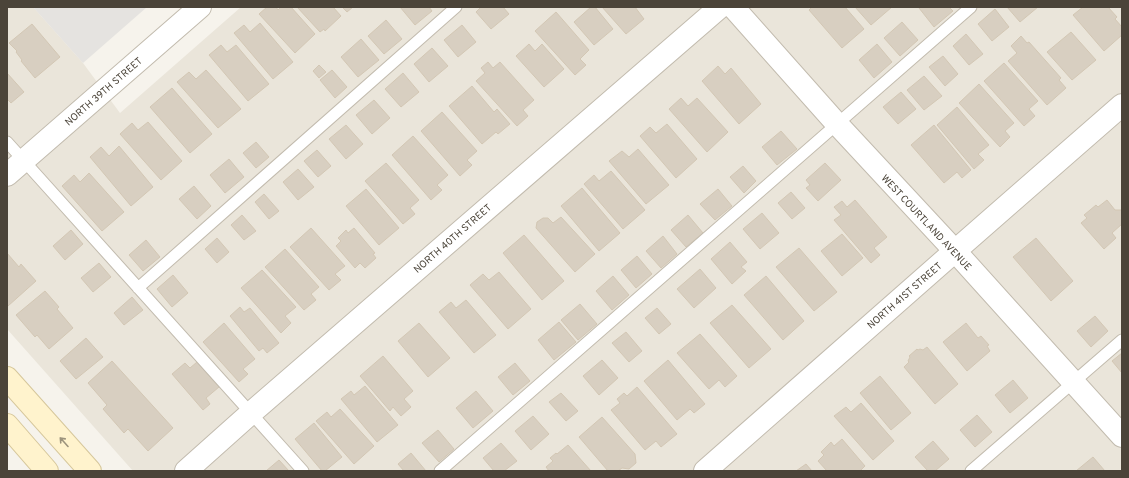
<svg xmlns="http://www.w3.org/2000/svg" width="1129" height="478" viewBox="0 0 1129 478" font-family="Overpass,sans-serif">
<style>
.residential{fill:#eae5da}
.parking{fill:#e5e3e0}
.building{fill:#d8cfc1;stroke:#d3c7b4}
.lines{fill:none;stroke-linecap:round;stroke-linejoin:round}
.lane-casing{stroke:#c2bbae;stroke-width:13}
.street-casing{stroke:#c2bbae;stroke-width:24}
.secondary-casing{stroke:#d6c79b;stroke-width:24}
.lane{stroke:#fff;stroke-width:11}
.street{stroke:#fff;stroke-width:22}
.secondary{stroke:#fff3cd;stroke-width:22}
.oneway{stroke:#9c937c}
.labels{text-anchor:middle;stroke-width:3.5;stroke-linejoin:round;paint-order:stroke}
.street-label{font-size:10px;fill:#4b4439;stroke:#fff}
</style>
<rect width="100%" height="100%" fill="#f6f3ec"/>
<!-- residential -->
<path class="residential" d="M7,7H33L83,63L120,113L241,7H1122V471H133L7,329Z"/>
<!-- parking -->
<path class="parking" d="M33,7H147L83,63Z"/>
<!-- building -->
<path class="building" d="M267,7H276L278,10L281,7H291L315,34L295,53L259,14Z
M297,7H333L341,16L325,31L324,29L320,32Z
M342,7H353L347,12Z
M400,7H429L432,11L415,25Z
M481,7H503L509,14L491,29L476,12Z
M591,7H595L613,29L594,45L574,22Z
M602,7H635L644,19L626,34Z
M812,7H845L864,29L842,48L809,10Z
M855,7H892L871,25Z
M920,7H949L953,11L934,27L919,8Z
M1007,7H1038L1020,22Z
M1083,7H1108L1117,17L1115,19L1122,27V35L1104,51L1073,15Z
M995,9L1009,27L992,41L978,24Z
M556,12L589,50L580,59L586,65L575,75L535,31Z
M386,20L402,39L384,54L368,36Z
M902,22L918,40L900,56L884,38Z
M260,23L293,62L273,79L234,33L244,25L250,32Z
M32,24L60,57L35,78L21,61L22,60L16,52L17,51L9,43Z
M462,25L476,42L458,57L444,40Z
M1071,32L1096,60L1072,80L1047,52Z
M966,34L983,54L969,65L953,46Z
M1021,36L1027,43L1029,42L1061,78L1059,80L1066,88L1047,105L1008,61L1017,53L1011,46Z
M361,39L379,60L358,77L341,57Z
M529,44L535,51L542,44L564,69L544,87L516,56Z
M877,44L892,62L874,78L859,60Z
M221,45L227,52L236,45L269,84L248,101L209,55Z
M432,48L448,66L429,82L414,64Z
M943,56L958,74L945,86L929,67Z
M488,62L493,68L500,62L534,100L523,110L528,116L517,126L476,81L485,73L481,68Z
M1004,63L1038,101L1029,109L1035,116L1024,126L984,81Z
M319,65L326,72L319,78L313,71Z
M718,66L725,74L731,68L761,104L739,124L702,81Z
M206,70L241,109L218,128L177,82L189,72L196,79Z
M332,70L347,87L335,98L320,80Z
M7,73L24,92L11,103L7,99Z
M403,73L419,92L401,107L385,89Z
M924,76L942,96L924,110L907,90Z
M979,84L1014,123L1005,131L1010,137L1000,147L959,103Z
M472,86L494,112L497,109L510,124L498,134L496,132L482,144L449,106Z
M172,88L212,134L190,153L150,107Z
M901,92L916,109L898,124L883,107Z
M681,98L688,106L697,98L728,132L707,152L669,109Z
M374,100L390,118L372,134L356,115Z
M957,107L989,145L978,154L984,160L974,169L937,125Z
M442,112L477,151L467,160L472,165L460,176L421,131Z
M148,122L182,161L161,180L120,134L132,123L138,130Z
M667,124L697,159L676,178L640,136L650,127L656,133Z
M346,125L363,144L346,159L329,139Z
M934,125L971,170L962,178L957,172L944,183L911,145Z
M781,131L797,149L777,165L762,147Z
M413,136L448,175L437,185L442,190L431,200L392,155Z
M256,142L269,157L256,168L243,153Z
M119,146L153,187L131,206L90,157L101,147L109,156Z
M638,149L669,185L646,204L609,161L622,151L629,157Z
M317,150L331,166L318,177L304,161Z
M229,159L244,177L225,193L210,175Z
M386,163L419,200L410,208L415,214L403,224L365,181Z
M825,163L841,180L818,201L806,188L810,185L806,180Z
M743,166L756,181L744,193L730,177Z
M298,169L314,187L298,200L283,182Z
M611,171L645,210L623,229L584,184L594,175L599,181Z
M89,173L124,212L102,231L62,186L74,175L80,182Z
M194,186L211,206L197,219L179,199Z
M582,188L620,233L599,251L561,206Z
M366,189L399,228L379,245L346,206Z
M718,189L732,206L715,220L700,204Z
M791,192L805,208L792,219L778,203Z
M264,194L279,211L269,219L255,202Z
M855,200L887,237L874,248L880,255L871,263L834,220L841,215L834,207L842,201L847,207Z
M1107,200L1115,210H1121L1122,211V224L1112,233L1116,238L1104,249L1081,223L1087,218L1084,215L1096,205L1098,207Z
M762,213L779,233L760,249L743,229Z
M242,215L256,231L244,240L231,225Z
M688,215L703,233L686,247L671,230Z
M561,217L595,254L575,272L536,228L537,222L543,218H548L553,223Z
M311,228L345,266L335,274L341,280L329,290L290,247Z
M354,228L375,253L373,254L376,258L365,268L360,263L355,268L336,246L341,241L338,238L346,230L348,233Z
M71,230L83,244L65,260L53,246Z
M842,234L863,258L842,276L821,251Z
M524,235L564,281L542,300L503,253Z
M663,236L677,254L661,268L646,251Z
M217,238L229,252L217,263L205,249Z
M1036,238L1073,281L1051,301L1013,257Z
M146,240L160,257L143,271L129,255Z
M730,242L747,262L741,267L746,271L732,284L711,259Z
M799,248L837,292L814,311L776,267Z
M285,249L319,287L311,294L316,300L304,310L265,267Z
M7,253L19,267L21,264L36,281L8,306L7,305Z
M637,256L652,274L636,288L621,270Z
M99,263L111,277L93,292L81,278Z
M700,269L716,288L694,308L677,289Z
M262,270L296,307L285,316L291,323L281,333L241,288Z
M499,272L531,309L508,329L470,285L483,274L489,280Z
M173,275L188,293L172,307L157,289Z
M613,276L629,295L612,310L596,291Z
M766,276L804,321L783,340L744,295Z
M45,291L59,307L57,309L73,328L49,349L37,335L35,337L16,315Z
M132,297L143,310L124,325L114,313Z
M466,300L496,335L474,353L439,312L451,302L456,308Z
M580,304L597,324L578,340L561,320Z
M732,305L771,349L749,368L710,323Z
M240,307L244,312L250,308L279,343L267,353L263,348L259,351L230,316Z
M657,308L671,324L659,334L645,318Z
M1095,316L1108,331L1091,347L1077,331Z
M559,322L576,342L554,360L538,340Z
M224,323L255,359L243,369L248,374L239,382L203,342Z
M419,323L450,358L428,377L398,341Z
M966,323L978,338L981,336L989,345L987,346L990,351L967,371L943,342Z
M626,332L642,351L629,362L612,343Z
M700,334L737,376L725,387L719,380L709,389L677,353Z
M86,338L103,357L76,379L60,361Z
M927,347L958,384L935,404L904,367L909,362L908,361L910,357L909,356L917,349L918,350L920,349L923,350Z
M1122,353V373L1112,361Z
M383,356L413,391L404,399L411,407L401,416L393,407L390,411L360,376Z
M602,360L618,378L599,395L583,376Z
M668,360L705,404L694,413L690,409L677,420L644,381Z
M112,361L173,428L148,451L128,429L124,433L103,409L107,405L88,383Z
M197,362L219,387L206,398L210,404L203,410L172,374L185,363L190,368Z
M515,363L530,381L513,395L498,377Z
M880,376L911,413L891,430L860,393Z
M1013,380L1028,398L1010,413L995,395Z
M365,386L398,425L377,442L341,399L351,391L354,395Z
M637,387L677,434L661,447L656,441L645,450L611,410L620,403L617,399L624,393L627,396Z
M476,391L493,411L473,428L456,408Z
M561,393L578,411L566,421L549,402Z
M861,403L894,441L873,460L834,416L846,407L851,412Z
M340,409L374,446L354,464L316,421L327,412L331,417Z
M977,415L992,432L975,447L960,430Z
M533,416L549,434L531,450L515,431Z
M602,417L635,454L636,463L629,469L622,468L618,471H608L579,437Z
M314,423L342,457L325,471H322L295,439Z
M438,430L454,449L439,462L422,443Z
M842,439L865,466L860,471H827L818,461L824,455L821,452L831,442L834,446Z
M933,441L949,459L935,471H928L915,457Z
M501,443L517,461L504,471H494L483,458Z
M568,445L591,471H549L546,467L553,461L550,458L556,453L557,454Z
M411,453L426,471H404L398,464Z
M1093,457L1105,471H1076Z
M279,460L289,471H266Z
M806,464L812,471H796Z"/>
<g class="lines">
<defs>
<path id="lane" d="M7,142L303,471
M138,288L456,7
M440,471L971,7
M971,471L1122,340"/>
<path id="street" d="M733,7L837,124L955,251L1122,436
M7,175L200,7
M186,471L251,413L720,7
M705,471L955,251L1122,105"/>
<path id="secondary" d="M7,378L90,471
M7,425L47,471"/>
</defs>
<!-- lane casing -->
<use href="#lane" class="lane-casing"/>
<!-- street casing -->
<use href="#street" class="street-casing"/>
<!-- secondary casing -->
<use href="#secondary" class="secondary-casing"/>
<!-- lane -->
<use href="#lane" class="lane"/>
<!-- street -->
<use href="#street" class="street"/>
<!-- secondary -->
<use href="#secondary" class="secondary"/>
</g>
<!-- one-way arrows -->
<defs><path id="oneway-shaft" d="M-6 0H5M1.5-3L5.5 0L1.5 3" fill="none" stroke-width="1.6" stroke-linecap="round" stroke-linejoin="round"/></defs>
<use class="oneway" href="#oneway-shaft" transform="translate(64 442) rotate(-132)"/>
<g class="labels">
<!-- street labels -->
<g class="street-label">
<text transform="translate(103 91) rotate(-41)" y="4">NORTH 39TH STREET</text>
<text transform="translate(927 222) rotate(47)" y="4">WEST COURTLAND AVENUE</text>
<text transform="translate(452 238) rotate(-41)" y="4">NORTH 40TH STREET</text>
<text transform="translate(904 295) rotate(-41)" y="4">NORTH 41ST STREET</text>
</g>
</g>
<!-- border -->
<rect width="1129" height="478" fill="none" stroke="#4b4439" stroke-width="16"/>
</svg>
